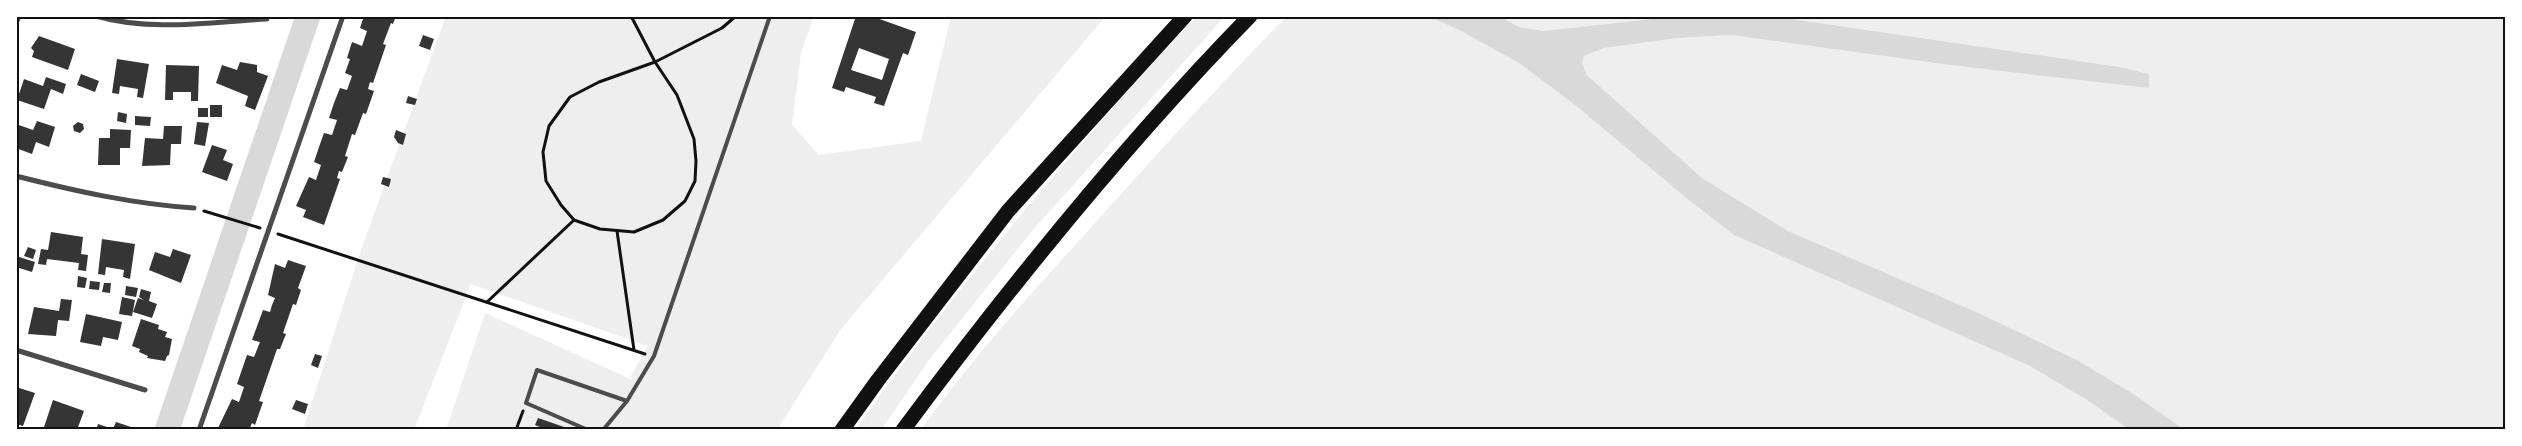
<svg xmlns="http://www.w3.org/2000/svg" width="2522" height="446" viewBox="0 0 2522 446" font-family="Ubuntu,sans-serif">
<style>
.green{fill:#eee}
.water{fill:#d9d9d9}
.building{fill:#353535;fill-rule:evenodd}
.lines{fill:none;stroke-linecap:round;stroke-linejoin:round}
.path{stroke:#111;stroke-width:3}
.service{stroke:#4c4c4c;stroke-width:4}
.minor{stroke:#4c4c4c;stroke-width:5}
.motorway{stroke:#111;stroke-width:15}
.neatline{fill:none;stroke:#111;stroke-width:2}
</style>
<rect width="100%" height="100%" fill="#fff"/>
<!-- green -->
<path class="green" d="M446,16H814L801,53L792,125L819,155L921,141L951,16L1105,17L841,329L777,430H446L485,313L635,381L630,377L648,346L471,284L414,430H303L361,250Z
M1197,16H1225L1032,231L929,360L881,430H855C959,284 1074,147 1197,16Z
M1287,16H1428L1459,30L1519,63L1575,105L1690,201L1734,235L2030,366L2087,400L2130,430H921C970,360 1029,296 1086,233C1152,160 1218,86 1287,16Z
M1499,16H1679L1543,31L1519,27Z
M1772,16H2506V430H2185L2132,393L2077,360L1981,314L1788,231L1702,178L1587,75L1582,63L1584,56L1604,48L1678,38L1731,35L1950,65L2149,87V74L2120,67Z"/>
<!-- water -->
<path class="water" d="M295,16H321L180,430H154Z
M1428,16H1499L1519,27L1543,31L1679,16H1772L2120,67L2149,74V88L1950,65L1731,35L1678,38L1604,48L1584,56L1582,63L1587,75L1702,178L1788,231L1981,314L2077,360L2132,393L2185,430H2130L2087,400L2030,366L1734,235L1690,201L1575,105L1519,63L1459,30Z"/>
<!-- building -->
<path class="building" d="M364,16H396L393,24L391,23L383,44L386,45L373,83L370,82L368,89L374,91L366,114L363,113L355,135L352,134L345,156L348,157L342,172L339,171L337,178L340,179L324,225L303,217L306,210L296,206L309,177L316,180L321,165L314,162L319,147L324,133L332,135L337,120L329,118L334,103L340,88L347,90L352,76L345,73L350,59L347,58L352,42L362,46L367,31L360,28Z
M856,16H871L916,32L908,55L903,53L884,106L874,103L876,97L846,87L844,92L832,88ZM859,48L889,59L882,80L851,70Z
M423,35L434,39L430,50L419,46Z
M39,36L75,49L68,70L32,57L34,51L31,48Z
M117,59L149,64L143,98L137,97L138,89L120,86L119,94L112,93Z
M240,62L257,65V72L268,76L255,110L245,106L248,96L216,83L222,65L237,70Z
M166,65L199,66L198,101H191V92H173V100H165Z
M81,74L99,81L95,92L77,85Z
M46,77L66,84L63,94L51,89L44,109L17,100L24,79L43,86Z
M408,96L417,99L415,105L406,103Z
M210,105H222V117H210Z
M198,108H208V117H198Z
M118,112L127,114L126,123L117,121Z
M135,116L151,117L150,126L135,125Z
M37,121L55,127L49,147L36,142L32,154L16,148V124L33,130Z
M78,122L83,124L84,129L80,133L74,131L73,126Z
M197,122L209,123L205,146L194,144Z
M164,126H182L181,144H171L170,165L142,166L145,138L163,139Z
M110,129L131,130L130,148H120V165H98L99,138H110Z
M396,130L406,134L403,145L398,143L394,137Z
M212,145L227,150L223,160L233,164L227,181L202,172Z
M383,177L391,179L389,187L381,184Z
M51,232L83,237L81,254L88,255L86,271L78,270L79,263L47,259L46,265L38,264L41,249L48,250Z
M102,239L135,244L130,279L123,277L124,270L106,267L105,275L98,274Z
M28,247L36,250L33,259L24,256Z
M173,249L191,255L181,283L149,270L155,252L170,257Z
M16,256L35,262L32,272L16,267Z
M288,260L306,266L298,288L301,290L296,305L293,304L283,333L286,334L280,349H277L259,401L263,402L255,425L252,423L249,430L218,428L232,399L239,402L244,387L237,384L247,355L254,357L260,342L252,340L263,310L270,312L272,305L275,298L268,295L275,264L285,268Z
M78,276L87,278L85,288L77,287Z
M90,281L100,282L99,290L89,289Z
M104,283H111L110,293L102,292Z
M126,286L138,288L136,297L125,295Z
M141,289L151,292L149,301L157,304L152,318L133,312L138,298L144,300L139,297Z
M122,297L135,300L132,316L119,314Z
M61,299L72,300L69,321L58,320L56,336L28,334L34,307L59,311Z
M86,314L122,322L118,340L103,337L101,346L80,342Z
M141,319L159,325L158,329L167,332L165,337L172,339L169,355L167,356L165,361L147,358L148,356L139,352L140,349L132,346Z
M315,354L322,356L318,368L311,365Z
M16,387L35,393L23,426L16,424L19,416L16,415Z
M53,400L84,411L77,430L51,428L50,430H43Z
M296,400L308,404L305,414L292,409Z
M538,418L570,429V430H547L535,425Z
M116,422L134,428L133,430H96L98,424L113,429Z"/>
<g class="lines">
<!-- path -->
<path class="path" d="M631,16L655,62L677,95L694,139L696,161L695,181L685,201L663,220L634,232L600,229L574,220L561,205L546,181L543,152L549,126L570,97L599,82L655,62L722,28L736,16
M204,211L260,228
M617,231L634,350
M278,234L645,354
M487,302L574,220
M516,430L523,411"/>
<!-- service -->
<path class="service" d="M588,430L526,403L537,370L627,401
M603,430L627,401L654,356L770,16"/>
<!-- minor -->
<path class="minor" d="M96,16C151,32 211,22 267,19
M16,23L19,16
M16,176C75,191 133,204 194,208
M16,350L145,390
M199,430L343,16"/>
<!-- motorway -->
<path class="motorway" d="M842,430L878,380L1008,211L1185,16
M903,430C1011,285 1124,145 1250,16"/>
</g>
<!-- border -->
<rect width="2522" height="446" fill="none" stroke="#ffffff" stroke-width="35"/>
<rect x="18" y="18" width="2486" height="410" class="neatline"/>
</svg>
